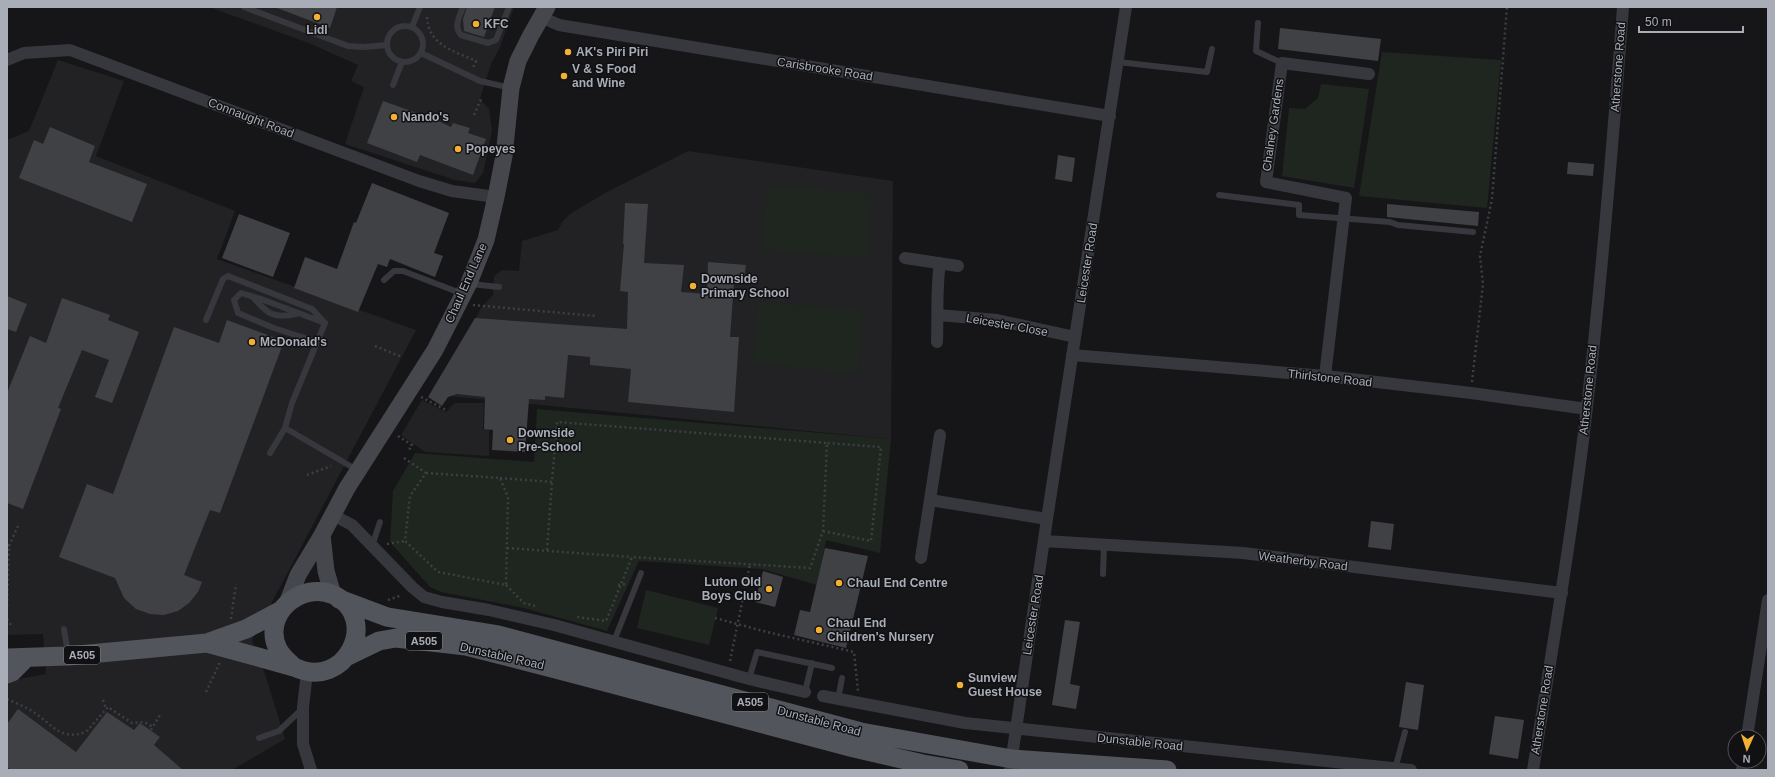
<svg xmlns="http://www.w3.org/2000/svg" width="1775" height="777" viewBox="0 0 1775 777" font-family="Arial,sans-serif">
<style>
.built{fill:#222225}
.green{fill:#1e261f}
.building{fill:#404145}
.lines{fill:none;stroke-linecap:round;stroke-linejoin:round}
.path{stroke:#3d3f44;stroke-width:2.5;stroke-dasharray:2 3;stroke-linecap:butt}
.lane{stroke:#37383d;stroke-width:6}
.street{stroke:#37383d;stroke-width:12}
.secondary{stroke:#45474d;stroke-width:17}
.primary{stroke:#53555c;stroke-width:19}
.poi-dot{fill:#f2b134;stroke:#111113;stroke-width:1.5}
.labels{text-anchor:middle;stroke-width:3;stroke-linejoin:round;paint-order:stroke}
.shield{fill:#111113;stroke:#7b7e86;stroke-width:1}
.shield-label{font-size:11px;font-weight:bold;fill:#a8adb8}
.poi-label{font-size:12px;font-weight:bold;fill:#a8adb8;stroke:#111113;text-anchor:start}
.street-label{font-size:12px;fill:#a8adb8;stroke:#111113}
</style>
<rect width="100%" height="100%" fill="#161618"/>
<!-- built -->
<path class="built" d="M209,7H514L500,47L491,64L480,99L489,109L492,131L483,173L475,183L455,180L345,144L364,87L351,81L358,65L309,43Z
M58,60L124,81L96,156L235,211L217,259L416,330L252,640L266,677L285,739L232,770H7V685L13,680L46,674L43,634L7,635V140L29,131Z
M688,151L893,181L891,439L449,396L437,389L481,308L493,295L494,276L502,270L519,271L522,241L558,230L563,221L570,214L605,193Z
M422,400L446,412L455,403H484L483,429H489V456L425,452L401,435Z"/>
<!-- green -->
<path class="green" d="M1382,52L1501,60L1487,208L1359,196Z
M1321,84L1369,89L1354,188L1282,176L1289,108L1305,109L1318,98Z
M767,186L872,193L868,258L762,250Z
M758,302L863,310L858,373L753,364Z
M537,409L891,439L880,553L826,540L817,585L762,569L639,561L607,631L524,608L441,592L430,587L390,542L393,491L415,453L534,462Z
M646,590L718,608L709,645L637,628Z"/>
<!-- building -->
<path class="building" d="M277,7H337L330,28L277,8Z
M467,7H495L484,37L464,31L463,19Z
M1280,28L1381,39L1378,61L1278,49Z
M383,101L434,119L451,127L453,123L470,128L468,133L486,139L473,175L420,155L417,162L367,143Z
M50,127L95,146L89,162L147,184L132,222L19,178L34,140L43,144Z
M1058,155L1075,158L1072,182L1055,179Z
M1568,162L1594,164L1593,176L1567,174Z
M372,183L449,213L434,253L443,256L435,277L390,259L387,267L378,264L358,312L294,288L305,257L337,269L354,222L356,223Z
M625,203L648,204L644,263L684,265L681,292L707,294L708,262L746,265L743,284L734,283L730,337H739L734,412L628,402L631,369L590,365V357L568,355L564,398L545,396V400L529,399L525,452L492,450L493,430L484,429L485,397L457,394L448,397L442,406L428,397L475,318L627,329L628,292L620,291L624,244H623Z
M1387,204L1479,212L1478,226L1387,217Z
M239,214L290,233L273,277L222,258Z
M7,296L27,304L16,332L7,329Z
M62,298L110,315L108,320L139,332L112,403L95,397L109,360L82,350L58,408L61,409L23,509L7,503V393L30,336L46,343Z
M227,320L284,341L220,513L210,510L184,575L202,582L198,592L189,603L178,611L164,615L150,614L136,609L124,598L115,578L59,557L87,484L113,494L174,327L219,343Z
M1371,521L1394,524L1391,550L1368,547Z
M825,548L868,556L846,648L794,635L800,610L810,612Z
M763,571L783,577L775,607L755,602Z
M1065,620L1080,622L1070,684L1080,686L1076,709L1052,705Z
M1406,682L1424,685L1418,730L1399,727Z
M18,709L76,752L107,712L134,730L140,723L160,737L154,745L183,770H11L7,767V724Z
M1495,716L1524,720L1518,759L1489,754Z"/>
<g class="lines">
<!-- path -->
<path class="path" d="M427,17C428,45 454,51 476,61L473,68
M474,115L482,97
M473,305L596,316
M375,346L402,357
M1472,382L1483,284L1480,256L1492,199L1507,7
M421,397L446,410
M398,436L412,445L408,452
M404,458L426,473
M426,473L500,478L508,497L506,585L438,572L405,541L410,496Z
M307,475L331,466
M500,478L552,482L557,422L827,443L823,531L810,568L632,557L606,621L577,617
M823,531L871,541L881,447L827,443
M387,544L405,541
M7,545L9,546L7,608
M9,546L18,526
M507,548L632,557
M547,550L552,482
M506,585L524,603L535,606
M618,585L627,584
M388,600L402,595
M715,618L767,632L854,652L858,691
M7,619L11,625
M231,619L236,584
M730,661L750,564
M206,692L220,662
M7,699C16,703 26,707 35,713C53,725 60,741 86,732L108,707L132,723L144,722L153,727
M103,700L106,709
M151,730L160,715"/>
<!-- lane -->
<path class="lane" d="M244,7L348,46L364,47L387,45
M463,7C460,16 453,26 461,35L488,43L496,40L509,7
M1258,23L1256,51L1282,63
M387 44a18 18 0 1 1 36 0a18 18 0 1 1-36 0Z
M412,27L420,7
M421,53L480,81L511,88
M1118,62L1207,72L1212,49
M393,85L402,62
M1219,195L1299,205V215L1390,222L1398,225L1473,232
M384,280L394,271H403L463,294
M471,284L499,287
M253,297C267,314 274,319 296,314
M206,320L223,279L228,276L312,309L324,322
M317,342L274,328L238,313L234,300L241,293L261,299L325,323
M285,428L357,470
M270,453L285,428L292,403L325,323
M372,546L380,522
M1103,574L1104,545
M64,629L68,654
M614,641L641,573
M749,679L757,652L832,668
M805,692L812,663
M838,699L842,678
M259,738L279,731L303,708
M1395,769L1405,732"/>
<!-- street -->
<path class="street" d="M541,17L559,25L1110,116
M7,60L24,53L70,50L419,181L452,191L496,197
M905,258L958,266
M938,315L997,320L1075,337
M937,342C938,316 936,289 940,263
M1072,355L1325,376L1471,393L1587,409
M1325,376L1346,198L1266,182L1282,63L1369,74
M930,500L1047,519
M333,515L352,525L412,587L424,597L442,602L489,610L554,625L749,679L805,692
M1044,541L1243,553L1562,593
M921,558L940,435
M307,672L303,707V744L311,770
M823,696L965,723L1411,770
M1747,737L1768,600
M1010,770L1047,519L1126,7
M1533,770C1552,649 1573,529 1587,407C1602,274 1613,141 1623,7
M1742,770L1743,761"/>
<!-- secondary -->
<path class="secondary" d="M322,535L326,571L333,595
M288,601L298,575L322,535L347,488L435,350L469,283L486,240L496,197L504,156L511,88L518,61L531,35L547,7"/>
<!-- primary -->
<path class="primary" d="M339,599L387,617L498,635L861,732L1012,759L1167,770
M207,643L294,667C346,692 381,618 334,595C301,580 261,615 278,649C282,657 288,661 294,667
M348,656L379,641L396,638L466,646L571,673L854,748L923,764L959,770
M7,658L68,656L207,643L246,629L280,611
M7,674L12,672L26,658"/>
</g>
<!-- markers -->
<g class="poi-dot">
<circle cx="317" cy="17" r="4"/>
<circle cx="476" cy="24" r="4"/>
<circle cx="568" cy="52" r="4"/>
<circle cx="564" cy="76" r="4"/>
<circle cx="394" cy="117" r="4"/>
<circle cx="458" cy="149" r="4"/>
<circle cx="693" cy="286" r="4"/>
<circle cx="252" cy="342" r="4"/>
<circle cx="510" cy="440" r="4"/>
<circle cx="839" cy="583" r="4"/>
<circle cx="769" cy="589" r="4"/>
<circle cx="819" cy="630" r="4"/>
<circle cx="960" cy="685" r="4"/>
</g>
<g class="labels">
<!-- shield labels -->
<g class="shield">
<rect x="406" y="632" width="36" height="18" rx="3"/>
<rect x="64" y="646" width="36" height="18" rx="3"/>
<rect x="732" y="693" width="36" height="18" rx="3"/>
</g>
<g class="shield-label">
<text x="424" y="645">A505</text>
<text x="82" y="659">A505</text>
<text x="750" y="706">A505</text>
</g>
<!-- poi labels -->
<g class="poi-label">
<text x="484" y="28">KFC</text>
<text x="317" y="34" text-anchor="middle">Lidl</text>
<text x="576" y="56">AK's Piri Piri</text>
<text x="572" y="73">V &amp; S Food<tspan x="572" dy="14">and Wine</tspan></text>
<text x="402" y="121">Nando's</text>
<text x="466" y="153">Popeyes</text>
<text x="701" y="283">Downside<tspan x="701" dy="14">Primary School</tspan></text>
<text x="260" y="346">McDonald's</text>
<text x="518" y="437">Downside<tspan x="518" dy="14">Pre-School</tspan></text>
<text x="761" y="586" text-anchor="end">Luton Old<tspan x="761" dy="14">Boys Club</tspan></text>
<text x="847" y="587">Chaul End Centre</text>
<text x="827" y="627">Chaul End<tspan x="827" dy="14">Children's Nursery</tspan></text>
<text x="968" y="682">Sunview<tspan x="968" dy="14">Guest House</tspan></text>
</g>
<!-- street labels -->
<g class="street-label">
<text transform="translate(1618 67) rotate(-86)" y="4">Atherstone Road</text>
<text transform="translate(825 69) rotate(9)" y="4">Carisbrooke Road</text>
<text transform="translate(251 118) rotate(21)" y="4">Connaught Road</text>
<text transform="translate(1273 125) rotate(-82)" y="4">Chalney Gardens</text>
<text transform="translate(1087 263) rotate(-81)" y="4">Leicester Road</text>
<text transform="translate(466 283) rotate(-66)" y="4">Chaul End Lane</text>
<text transform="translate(1007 325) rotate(10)" y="4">Leicester Close</text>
<text transform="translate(1330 378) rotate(6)" y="4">Thirlstone Road</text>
<text transform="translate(1588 390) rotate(-84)" y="4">Atherstone Road</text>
<text transform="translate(1303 561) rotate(7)" y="4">Weatherby Road</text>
<text transform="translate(1033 615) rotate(-81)" y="4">Leicester Road</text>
<text transform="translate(502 656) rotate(13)" y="4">Dunstable Road</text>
<text transform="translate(1542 710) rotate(-81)" y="4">Atherstone Road</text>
<text transform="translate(819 721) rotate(15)" y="4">Dunstable Road</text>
<text transform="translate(1140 742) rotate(6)" y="4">Dunstable Road</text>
</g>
</g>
<!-- border -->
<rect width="1775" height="777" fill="none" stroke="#a8adb8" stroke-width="16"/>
<!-- north arrow -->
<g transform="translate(1747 749) rotate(183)"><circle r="19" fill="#111113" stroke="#4d4f55"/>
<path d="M0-3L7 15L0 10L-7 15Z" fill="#f2b134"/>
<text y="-6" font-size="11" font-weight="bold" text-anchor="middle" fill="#a8adb8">N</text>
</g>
<!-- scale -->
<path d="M1639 26v6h104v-6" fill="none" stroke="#a8adb8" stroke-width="2"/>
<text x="1645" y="26" font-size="12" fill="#a8adb8" stroke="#111113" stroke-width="3" paint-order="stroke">50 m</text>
</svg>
